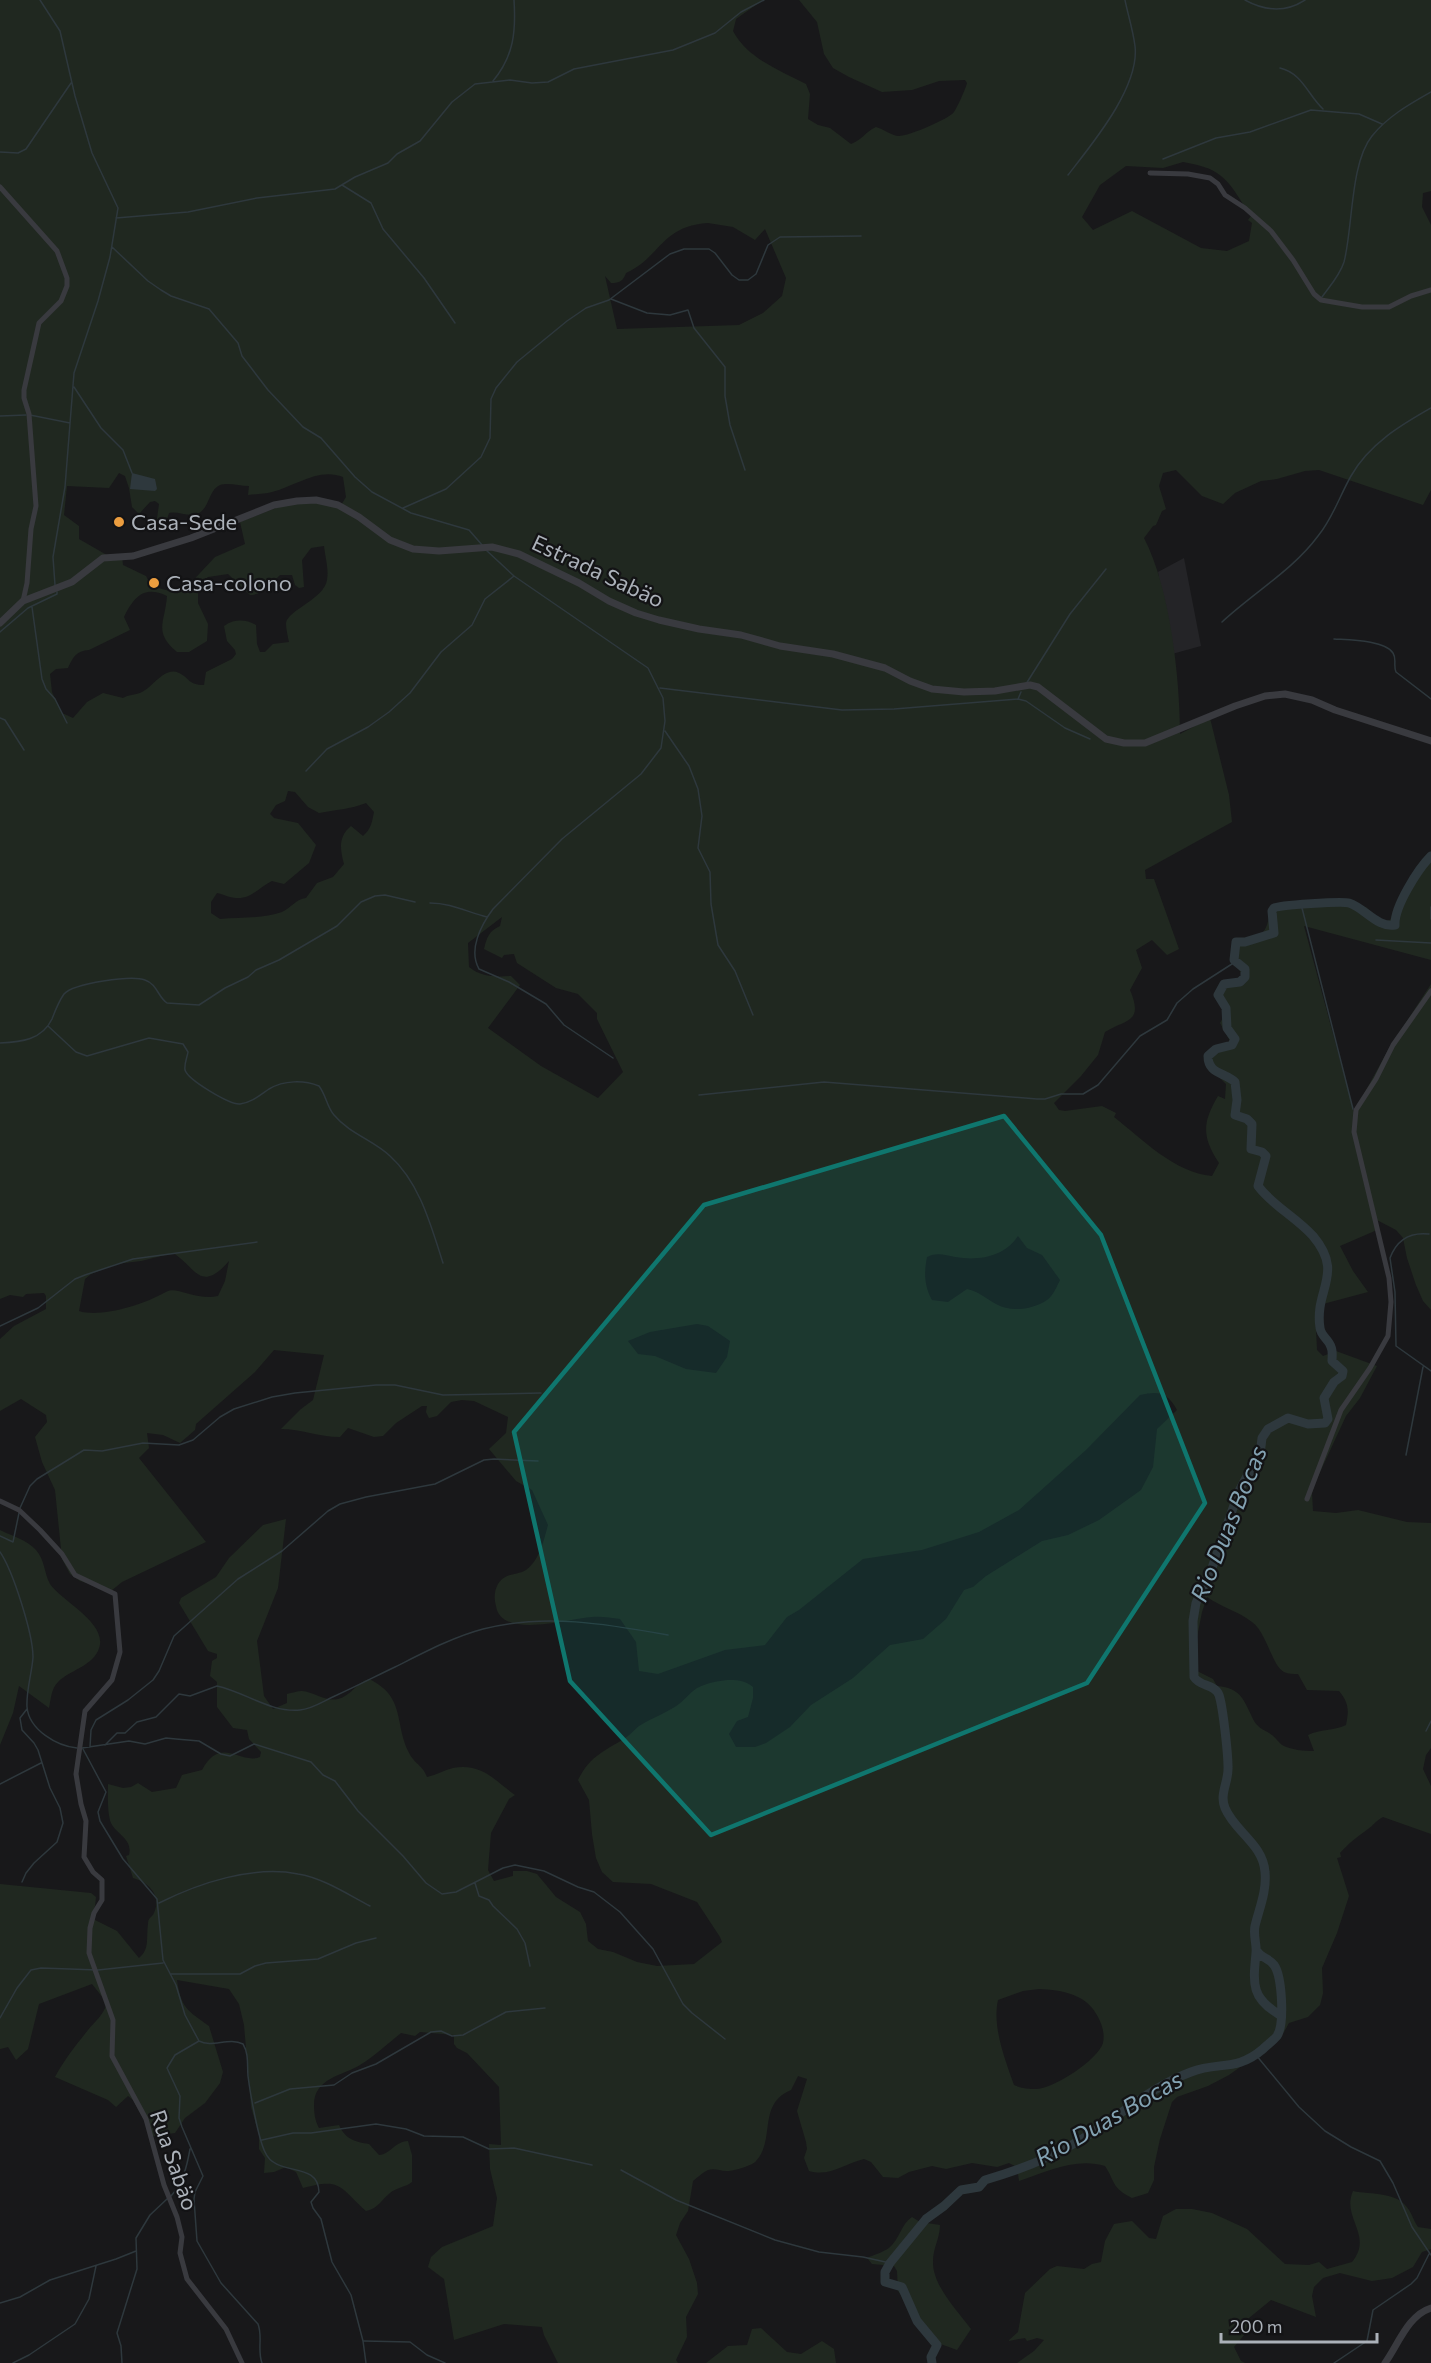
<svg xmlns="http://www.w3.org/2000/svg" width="1431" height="2363" viewBox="0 0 1431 2363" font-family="Commissioner,sans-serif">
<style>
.built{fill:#242427}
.green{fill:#202820;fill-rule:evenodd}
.water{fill:#2e383d}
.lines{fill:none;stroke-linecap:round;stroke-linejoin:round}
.stream{stroke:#2e383d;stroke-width:1.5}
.river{stroke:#2e383d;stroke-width:9}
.minor{stroke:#393a3f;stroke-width:5}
.tertiary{stroke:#393a3f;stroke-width:7}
.marked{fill:#0f766e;fill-opacity:0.2;stroke:#0f766e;stroke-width:4.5;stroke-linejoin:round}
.poi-dot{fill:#eb9d3f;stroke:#131315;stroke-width:2}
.labels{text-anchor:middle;stroke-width:4.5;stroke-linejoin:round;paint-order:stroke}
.poi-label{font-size:22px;fill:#abb1b9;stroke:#131315;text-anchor:start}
.street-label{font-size:22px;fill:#abb1b9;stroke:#131315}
.water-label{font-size:24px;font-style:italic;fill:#83a2b2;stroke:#131315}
</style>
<rect width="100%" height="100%" fill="#18181a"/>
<!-- built -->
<path class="built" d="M1184,558L1201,646L1172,654L1158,572Z"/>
<!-- green -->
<path class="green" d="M0,0H763L736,19L733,31C747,58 779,70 806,84L810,94L808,119L818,125L830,128L851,144C862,140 865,132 876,127C883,129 891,135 898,136C907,137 949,119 954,112C957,108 966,88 967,83L965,80L939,81L912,90L882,92L849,77L833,68L824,54L817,22L799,0H1431V191L1423,193L1422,207L1431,225V490L1423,505L1319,470L1305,471L1277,479L1261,481L1235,493L1223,504L1202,496L1176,470L1163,473L1159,486L1166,509L1162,511L1156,525L1153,526L1144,538C1170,588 1180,678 1180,734L1210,718L1229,795L1232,822L1145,870L1146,879H1154L1179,949L1167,955L1152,940L1136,950L1142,968L1130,990C1144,1023 1126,1019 1105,1032L1098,1055L1081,1076L1054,1103L1059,1110L1065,1111L1102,1106L1116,1113L1114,1117C1142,1139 1175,1173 1212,1176L1219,1163C1202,1137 1202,1123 1218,1096L1225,1099L1226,1084L1208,1066L1206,1058L1212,1048L1230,1041L1220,1023L1226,1012L1215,991L1224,983L1243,976L1231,957L1234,942C1260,941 1268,934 1270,908L1274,905L1280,909L1344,905L1366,907L1381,922L1390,920L1405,889L1431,851V960L1304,926L1354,1112L1388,1050L1431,984V1310L1423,1301L1416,1285L1407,1258L1403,1238L1396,1230L1375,1219L1377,1230L1340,1246L1353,1271L1368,1292L1323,1304V1310H1315L1317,1350L1323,1356L1336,1351L1377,1366L1360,1398L1346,1416L1315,1483L1312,1493L1313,1511L1336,1513L1358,1510L1407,1522L1431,1523V1748L1426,1755L1423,1769L1431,1786V1834L1383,1817C1374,1822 1374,1825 1368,1829C1357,1837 1349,1843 1340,1853L1341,1857L1337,1858L1349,1896L1337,1933L1322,1968L1323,1993L1320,2005L1308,2017L1289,2023L1284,2032L1274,2043L1229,2075L1208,2086L1177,2097L1172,2102L1160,2139L1154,2167V2180L1148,2193L1132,2198C1111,2187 1116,2183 1105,2166C1076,2157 1046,2172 1019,2181L1017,2167L1009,2163L997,2167L972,2163L946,2169L932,2166L909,2172L898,2178L883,2177L871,2162L864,2159C844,2164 830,2177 809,2171L804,2158L807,2149L806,2142L797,2111L807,2079L798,2076L791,2090C757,2104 776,2139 756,2161C754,2165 731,2172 726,2171C720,2171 715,2168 708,2170C703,2172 697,2178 693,2181L688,2211L680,2223L676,2235L689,2259L697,2283L698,2294L686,2317L687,2337L676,2360L678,2363H558L544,2335L542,2327L504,2324L454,2340L444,2279L428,2267L431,2257L442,2247L493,2226L497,2198L490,2169L489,2144L501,2145L499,2087L467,2053L457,2048L454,2044V2035L420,2032L415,2036L401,2033C387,2044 375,2056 360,2065C342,2076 314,2078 314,2105C314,2113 315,2121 319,2128L339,2125C345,2139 355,2142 369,2144L379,2155C391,2154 394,2142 408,2141L412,2155V2182C406,2187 395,2188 390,2193C381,2200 379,2208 366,2211C340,2188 342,2177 303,2188L296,2172L286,2167L274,2172L264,2173L265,2158L259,2149V2135L251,2107L244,2025L239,2004L229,1989L177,1980C181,2008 187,2010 209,2026L223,2072L220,2083L205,2103L185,2118L175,2133L153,2136L133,2100L128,2096L116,2107L108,2100L55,2077C64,2060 76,2045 88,2030C96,2020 103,2016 107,2003L92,1984L39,2004L28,2049L16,2060L8,2047L0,2049V1884L91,1893L96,1897L95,1906L91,1918L117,1931L139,1958C150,1949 146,1938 148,1924C148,1917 152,1918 154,1913C162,1895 148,1882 133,1878L126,1856L129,1855C133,1839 117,1835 111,1823C107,1812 108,1796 108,1784L123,1788L131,1787L138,1783L152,1792L176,1788L182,1775L202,1770C221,1735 240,1765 260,1757L261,1752L249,1739L247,1730L233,1728L217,1707V1682L210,1676L212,1661L217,1658V1654L208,1651L179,1603L181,1598L216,1577L229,1558L263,1525L286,1519L278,1588L257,1641L264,1696L273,1709L287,1703V1694C292,1693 297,1691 302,1691C314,1692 325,1702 338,1699C351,1696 357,1682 369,1679C409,1698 392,1729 413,1759C418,1766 422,1765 427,1777C437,1775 444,1770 453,1768C482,1763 494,1780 515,1795L509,1799L491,1833L488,1870L494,1881L513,1876V1871H527L537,1874L556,1897L580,1912L586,1924L588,1941L598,1949L613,1952L637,1962L657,1966L694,1964L722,1942L720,1937L697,1902L651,1884L613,1882L602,1872L596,1858L592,1834L589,1800L578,1780C591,1754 606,1751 628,1736C632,1733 635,1729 639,1726C651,1718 667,1713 679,1704C688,1697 693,1688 704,1685C718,1680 741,1676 753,1687V1698L748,1717L737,1721L729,1734L736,1747H755L766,1743L790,1727L811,1705L853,1678L890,1645L923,1639L946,1619L964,1590L973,1587L986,1576L1042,1541L1068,1535L1099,1520L1141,1490L1153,1467L1157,1429L1177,1410C1167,1392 1159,1391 1140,1395L1086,1450L1019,1510L979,1532L922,1550L863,1559L799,1610L787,1617L765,1645L725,1650L658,1674L639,1671L636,1642L620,1619C611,1618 601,1616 592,1617C571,1618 501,1640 496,1606C494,1599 494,1591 498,1584C506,1572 516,1576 526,1570C540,1560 544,1539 548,1525L532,1490L516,1481L489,1449L506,1433L508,1417L474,1401L462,1400L451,1402L437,1416L429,1418L426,1412L427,1406H422L396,1423L383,1436L374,1437L348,1428L340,1437C319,1437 301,1429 281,1429L301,1409L313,1400L324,1355L274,1350L255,1372L196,1424L195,1430L180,1443L163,1435L147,1433L149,1448L139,1458L206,1542L122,1582L111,1591L80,1581L70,1574L62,1559L55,1490L42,1462L35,1437L47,1422L46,1415L21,1399L0,1411V1339L14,1326L46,1309V1296L44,1293L26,1294L23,1297L10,1295L0,1299ZM1183,162C1226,169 1228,182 1251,216L1248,220L1252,223L1249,241L1227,251L1201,248L1132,211L1093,230L1082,217L1100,185L1126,166L1163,168ZM708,223L733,227L755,240L765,229L786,278L782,296L763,313L739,325L617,329L605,276L611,283C620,283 623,281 626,273C661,257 661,226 708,223ZM119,473L125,476L129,488L132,507L139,514L150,502L155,501L159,504L156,526H160L166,522L169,513C178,511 188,517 197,514C210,509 208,490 220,485C228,482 240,486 249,486L248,495C256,494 265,494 272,492C295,486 319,467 343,477L346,497L340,507L307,501L281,506L240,522L245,544L215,557L186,588L177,593L151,586L146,576L123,565L122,556L112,558L79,539V526L64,515L67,486L109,488ZM324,546C325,556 329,569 327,580C324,599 288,610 286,623C286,629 288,637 289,642L273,644L265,652H260L257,644L256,625C245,619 234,619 224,626L227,641L235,650L236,654L232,659L206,672L204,685C188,685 190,678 179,673C165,666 153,687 142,692C136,695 130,694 123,698L103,693L87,702L73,718L62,713L52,692L50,674L56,669L68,668C73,657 76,651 89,650L130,630L124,617C134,597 144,585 167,596C165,623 153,632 177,652H189L207,641L208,624L198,603V587L208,577L228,574L250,595C263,595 272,583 280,575H292L295,585L299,588L304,587L302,560L311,548ZM288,791L295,792L308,807L319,813C335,810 351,809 366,803L374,812C372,822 371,829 363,836L351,826C338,837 340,849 344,864L333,877L317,883L306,898C296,899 291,908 282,912C262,919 240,917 220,919L211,913V902L217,893C223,894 230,898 236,898C252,899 259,887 272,881L284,884L309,863L316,845L298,823L274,818L270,814L276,805L285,801ZM502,917L500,926C489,931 487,937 484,949L502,958L504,955L514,954L517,963L556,988L578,994L597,1013V1019L623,1072L598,1098L541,1066L488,1028L520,985L511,976C495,977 481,977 469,967L468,943ZM1018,1236L1027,1248L1042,1255L1060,1280C1057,1286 1053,1296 1047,1300C1034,1309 1011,1313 996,1304C985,1298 980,1292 967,1289L948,1302L932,1300C924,1285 924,1273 927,1257C937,1252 945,1255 955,1257C979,1261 1004,1257 1018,1236ZM173,1253C196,1267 200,1294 229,1261L225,1281L218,1296C199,1301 177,1287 168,1291C165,1292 163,1294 160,1295C141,1305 100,1318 79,1311L85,1279L91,1274L116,1264L141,1261ZM697,1324L708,1326L730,1341L727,1357L716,1373L686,1369L655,1356L638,1354L628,1341L650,1332ZM1207,1597C1221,1607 1238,1611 1252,1622C1267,1633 1272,1666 1284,1672C1288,1674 1294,1674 1298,1674L1307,1690L1339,1691C1349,1703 1349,1710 1346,1725C1333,1731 1321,1729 1308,1735L1314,1751C1304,1751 1291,1750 1282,1745C1278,1742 1276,1738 1272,1735C1265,1730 1259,1729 1254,1721C1244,1701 1242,1688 1217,1686L1213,1679L1191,1668L1202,1612ZM1039,1989C1062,1990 1087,1994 1098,2017C1102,2025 1105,2033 1103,2043C1098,2060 1053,2089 1036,2089C1029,2089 1020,2088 1014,2085C1005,2059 992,2027 998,2000L1023,1991Z
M0,1530C12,1536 27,1540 36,1550C45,1560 44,1573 50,1584C62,1602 111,1624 98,1651C90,1667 70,1670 58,1682C51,1689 51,1699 49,1708L19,1686L13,1713L0,1745Z
M1353,2191C1371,2195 1398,2191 1409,2210C1413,2216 1414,2222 1418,2227L1431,2229V2249L1422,2252L1413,2267L1392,2278L1372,2281L1340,2273L1323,2278L1314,2287L1312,2296L1316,2317L1271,2300L1249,2318L1245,2334L1234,2347L1241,2361L1245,2363H1017L1034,2351L1044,2340L1037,2338L1027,2341L1025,2338L1008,2341L1018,2332L1025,2293L1050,2269L1057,2266L1084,2269L1092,2264L1101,2262L1105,2241L1114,2224L1132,2221L1149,2238L1156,2239L1163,2216L1176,2209H1192L1212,2213L1247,2229L1285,2264L1309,2265L1319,2262L1327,2269L1352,2262C1374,2235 1341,2218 1353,2191Z
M912,2217L920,2222L940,2225C940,2238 933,2248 933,2261C932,2285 957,2310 971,2329L957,2350L935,2342L925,2335L913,2308L907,2304L898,2291L897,2271L894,2266L872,2264L867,2258C874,2255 883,2252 889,2248C900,2239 901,2224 912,2217Z
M761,2328L787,2352L801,2354L822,2341L834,2349L836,2363H706L728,2346L747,2345L752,2329Z"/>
<!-- water -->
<path class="water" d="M132,473L155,479L157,489L155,491L130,489Z"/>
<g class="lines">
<!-- stream -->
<path class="stream" d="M40,0L60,31L75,96L92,153L118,208L110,257L98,301L74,373L65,487L53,557L55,585
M1245,0C1265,11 1285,13 1305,0
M1280,68C1302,73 1308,95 1323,109
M493,81C514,56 516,31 514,0
M0,152L18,153L26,149L71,83
M1163,159L1216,138L1250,132L1311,110L1359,114L1382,124
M1068,175C1092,144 1140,87 1135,46C1133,30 1128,15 1125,0
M342,185L371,203L383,229L424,278L455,323
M116,218L188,212L257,198L335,189L355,177L388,163L397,154L420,141L452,102L475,84L510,80L532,83L548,82L574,69L673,50L715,33L741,12L764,0
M112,247L148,281L161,290L171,296L209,309L238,343L242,356L268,390L303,427L321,438L355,477L372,492L411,513L469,530L483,546
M1322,297C1330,286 1340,275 1344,262C1353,228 1350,163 1372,136C1388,116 1410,104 1431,92
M611,299L647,313L670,315L688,310L694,328L725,367V396L730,425L745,470
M74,387L101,428L123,450L132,473
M30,415L70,423
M0,416L26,415
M403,508L446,489L481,457L490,438L491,399L496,388L517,362L567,321L586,308L609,300L670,254L684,249H709L715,253L732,275L739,280H748L756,274L768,245L780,237L861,236
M486,550L514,576L648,668L663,698L665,721L661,748L641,774L562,839L493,909C481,925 468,950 479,969L509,982L546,1004L564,1025L613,1058
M32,607L42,679L46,689L55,699L67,723
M1222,622C1253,593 1293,570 1318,536C1333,518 1340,495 1351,476C1369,444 1401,425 1431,408
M0,632L28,608L57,594V592
M1334,639C1348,640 1385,640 1393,653C1397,659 1393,665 1396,672L1431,699
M1026,684L1070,614L1106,569
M660,688L842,710L894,709L1018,699L1026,701L1065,728L1090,739
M1018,699L1021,692
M0,718L5,720L24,750
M665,731L689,766L698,789L702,816L698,848L710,872L711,904L718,945L735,971L753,1015
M306,771L327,749L368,727L389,712L410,693L441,652L472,625L485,599L514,576
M430,903C451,903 467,912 487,917
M1301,904L1353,1109
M1431,907V919
M1376,940L1431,943
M48,1026L76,1052L87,1056L149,1038L183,1044L188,1052C187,1058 184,1064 185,1070C188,1080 230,1105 240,1104C251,1103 260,1095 269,1089C284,1080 304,1080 319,1086C326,1095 327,1107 334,1115C350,1134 373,1140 390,1156C420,1183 431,1226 443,1263
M0,1043C21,1042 42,1040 52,1019C55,1011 59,1001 64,994C74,983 132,975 145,980C157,984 158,997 167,1003L199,1005L225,988L248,977L256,970L279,960L337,926L361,902L375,896L385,895L415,902
M699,1095L824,1082L1037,1099H1045L1061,1094H1083L1098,1085L1140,1036L1167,1020L1177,1003L1193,989L1235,962
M1429,1234C1411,1232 1397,1239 1390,1258L1395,1292L1396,1346L1431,1371
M0,1326L38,1308L75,1279L85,1275L133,1259L257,1242
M1406,1455L1423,1367
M20,1508L30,1486L37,1479L84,1450L102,1451L143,1443L179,1445L193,1440L220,1417L234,1409L272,1397L295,1393L376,1385H395L443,1395L541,1393
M0,1536L13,1542L19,1513
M0,1552C13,1571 33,1634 33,1657C32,1673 26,1691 27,1707C29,1730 57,1746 77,1748
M1426,1731L1431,1721
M105,1745L117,1733H125L137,1722L156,1717L179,1694L190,1696L217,1686C245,1692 271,1713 300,1710C313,1709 325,1700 337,1695C357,1686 376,1676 395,1667C423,1653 453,1637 483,1629C544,1613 607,1624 668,1635
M90,1747L91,1730L96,1720L128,1700L153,1680L159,1671L174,1636L238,1579L282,1551L328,1511L340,1504L366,1497L435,1484L484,1460L494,1459L538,1461
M82,1748L129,1741L145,1744L166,1738L176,1739L199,1741L221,1754L230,1756L254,1744L311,1762L323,1775L335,1781L358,1811L403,1856L426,1883L442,1894L456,1892L503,1868L515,1865L544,1871L578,1887L594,1892L620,1912L653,1949L683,2004L692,2013L725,2039
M83,1749L106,1792L98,1812L100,1821L123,1859L157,1899L163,1960L176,1985L185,2015L199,2041
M0,1784L41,1763
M22,1882L26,1873L34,1863L57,1842L63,1823L60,1808L50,1788L38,1750L34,1743L22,1730L20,1718L27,1709
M475,1883L479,1896L489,1900L493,1906L517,1929L525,1943L530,1966
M159,1903C199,1883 253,1865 298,1874C323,1878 347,1894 370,1906
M171,1974H240L255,1966L266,1963L318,1959L356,1943L376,1938
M0,2018L17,1988L31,1970L41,1968L98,1970L163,1963
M199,2041C212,2048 229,2037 243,2044C249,2054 247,2064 248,2076C250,2092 258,2138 265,2152C276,2178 318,2160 319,2192L311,2202L313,2208L321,2219L332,2262L351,2295L363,2341L366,2363
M199,2041L175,2055L167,2068L180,2096L179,2118L182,2127L203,2176L195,2192L194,2199L197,2241L221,2283L258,2324C263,2337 257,2350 262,2363
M1256,2055L1299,2107L1325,2131L1351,2147L1380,2161L1393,2183L1412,2227L1431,2255
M255,2103L290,2089L334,2085L352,2073L376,2064L431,2032L441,2031L452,2036L463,2035L506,2012L545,2008
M262,2140L293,2133H311L376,2124L406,2129L424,2136L463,2137L489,2149L514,2148L592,2165
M621,2170L676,2200L775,2240L819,2252L863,2257L890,2263
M171,2196C183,2183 187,2166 190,2149
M0,2303L20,2297L50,2280L116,2259L136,2251
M364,2341L410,2342L427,2355L445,2363
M13,2363L29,2355L75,2324L89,2299L96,2266
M122,2363L121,2346L117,2333L137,2269L136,2238L150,2215L167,2199
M1334,2363L1367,2341L1373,2310L1411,2284L1417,2278L1429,2254"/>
<!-- river -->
<path class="river" d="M1280,2015C1251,1998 1253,1984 1256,1953C1257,1944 1253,1936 1255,1926C1259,1909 1267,1891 1265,1872C1263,1844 1235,1832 1225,1808C1219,1794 1229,1781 1228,1767C1228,1754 1223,1707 1219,1695C1215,1684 1200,1687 1194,1677L1193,1621L1196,1603L1212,1568L1239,1491L1247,1476L1259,1463L1262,1438L1268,1429L1288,1418L1308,1424L1325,1423L1328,1419L1324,1398L1334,1382L1342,1376L1343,1371L1332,1361C1332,1356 1333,1351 1331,1347C1329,1340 1321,1336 1320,1328C1314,1289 1345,1274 1313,1236C1296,1217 1273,1206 1258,1186L1266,1156L1262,1152L1251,1149L1252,1124L1247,1119L1235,1115L1237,1100L1235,1082C1224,1072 1208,1074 1208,1056L1216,1049L1232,1045L1235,1039L1227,1028L1226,1008L1218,995L1224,984L1240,982L1245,977V969L1234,960L1236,942H1245L1274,933L1272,911L1274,908C1279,905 1342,901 1349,903C1365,908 1377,928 1395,925C1394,907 1418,869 1431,856
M932,2363L931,2357L937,2345L917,2321L902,2287L885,2282V2272L890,2263L926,2219L944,2206L961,2190L979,2187L985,2180C1020,2170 1051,2158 1082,2139C1119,2117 1150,2087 1191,2072C1219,2061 1236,2072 1263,2049C1267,2045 1273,2041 1277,2036C1285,2024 1282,1976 1274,1965C1269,1958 1261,1958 1257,1951"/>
<!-- minor -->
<path class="minor" d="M1150,173L1188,174L1210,178L1218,184L1225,195L1245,208L1271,231L1293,260L1314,294L1321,300L1362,307H1389L1411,296L1431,290
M0,187L57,251L67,278V286L61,301L39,323L24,390V398L29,414L36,506L31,529L27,583L23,601
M1307,1499L1341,1410L1370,1368L1388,1336L1391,1302L1389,1278L1354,1132L1356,1110L1376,1079L1393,1045L1431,991
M0,1501L19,1510L40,1530L62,1554L75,1575L115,1594L120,1652L112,1680L85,1711L76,1774L81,1804L86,1821L84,1857L93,1872L102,1880V1900L94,1913L90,1928L89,1953L113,2020L112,2056L146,2119L164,2185L177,2217L182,2237L180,2253L187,2279L226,2329L242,2363"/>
<!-- tertiary -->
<path class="tertiary" d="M0,623L23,601L72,582L103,558L133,556L191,538L274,505L297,501L316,500L338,505L359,517L390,540L413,549L439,551L492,547L519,554L579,583L609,601L636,613L659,620L699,629L741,635L780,646L833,654L885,668L910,681L932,689L964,692L995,691L1030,685L1038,687L1106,739L1124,743H1145L1235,706L1265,696L1285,694L1312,700L1335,710L1431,741
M1385,2363C1398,2345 1408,2315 1431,2308"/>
</g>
<!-- marked area -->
<path class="marked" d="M1004,1116L1101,1235L1205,1503L1087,1683L711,1835L570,1681L514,1432L704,1205Z"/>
<!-- markers -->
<g class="poi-dot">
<circle cx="119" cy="522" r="6"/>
<circle cx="154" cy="583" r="6"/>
</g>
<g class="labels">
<!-- poi labels -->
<g class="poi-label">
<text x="131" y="530">Casa-Sede</text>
<text x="166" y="591">Casa-colono</text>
</g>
<!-- street labels -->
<g class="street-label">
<text transform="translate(598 571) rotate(25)" y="8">Estrada Sabäo</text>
<text transform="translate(174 2160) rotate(71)" y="8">Rua Sabäo</text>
</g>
<!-- water labels -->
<g class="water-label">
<text transform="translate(1229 1524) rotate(-68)" y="8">Rio Duas Bocas</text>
<text transform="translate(1109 2119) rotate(-30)" y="8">Rio Duas Bocas</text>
</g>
</g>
<!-- scale -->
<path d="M1221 2333v9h156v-9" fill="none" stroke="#abb1b9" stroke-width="3"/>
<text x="1230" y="2333" font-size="18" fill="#abb1b9" stroke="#131315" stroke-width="4.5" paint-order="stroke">200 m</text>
</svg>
